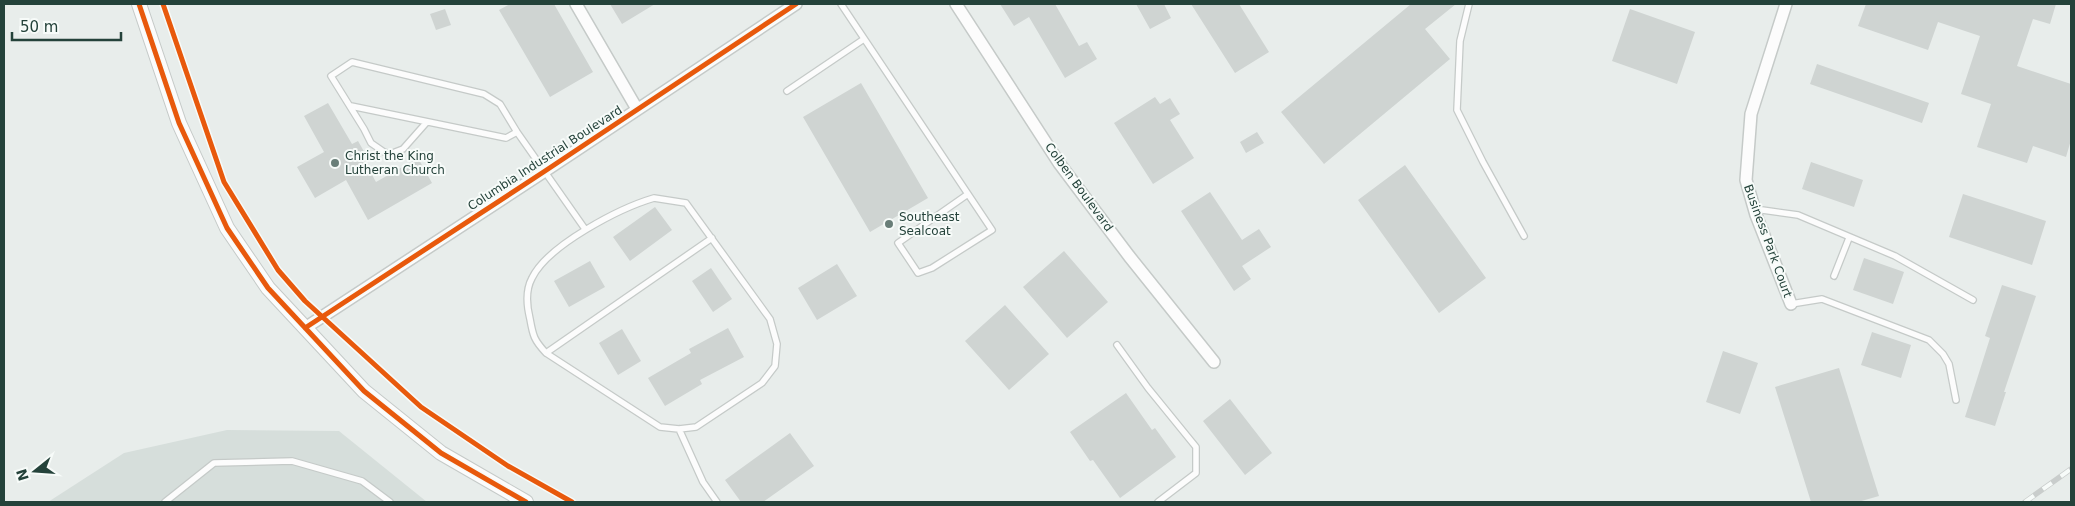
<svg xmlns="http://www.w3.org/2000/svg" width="2075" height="506" viewBox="0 0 2075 506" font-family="'DejaVu Sans',sans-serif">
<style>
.built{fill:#d6dedb}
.building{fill:#cfd4d2}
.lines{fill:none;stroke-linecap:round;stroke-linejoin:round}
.service-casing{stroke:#c5cac8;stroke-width:8}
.minor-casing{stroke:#c5cac8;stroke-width:14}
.tertiary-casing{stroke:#c5cac8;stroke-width:16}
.service{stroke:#fcfcfc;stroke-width:5.5}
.minor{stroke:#fcfcfc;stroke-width:11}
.tertiary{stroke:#fcfcfc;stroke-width:14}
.rail-casing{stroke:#c9cdcc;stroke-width:5.5}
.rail{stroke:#f7fbf9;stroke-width:4;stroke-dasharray:11;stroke-linecap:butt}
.cycleway-casing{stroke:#f7fbf9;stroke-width:8}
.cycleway{stroke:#e8590c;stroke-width:5}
.poi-dot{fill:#697e78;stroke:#f7fbf9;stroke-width:2}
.labels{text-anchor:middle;stroke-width:4;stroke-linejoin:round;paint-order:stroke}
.poi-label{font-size:12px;fill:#24423a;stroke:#f7fbf9;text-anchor:start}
.street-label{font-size:12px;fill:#24423a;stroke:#f7fbf9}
</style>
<rect width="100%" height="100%" fill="#e8edeb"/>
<!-- built -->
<path class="built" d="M227,430L339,431L427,502H48L124,453Z"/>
<!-- building -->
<path class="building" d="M510,4H554L593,72L550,97L499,10Z
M610,4H655L622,24Z
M1000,4H1055L1079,46L1087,42L1097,59L1065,78L1029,17L1014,26Z
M1136,4H1164L1171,18L1150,29Z
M1191,4H1239L1269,52L1235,73Z
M1411,4H1456L1425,29L1450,59L1324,164L1281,112Z
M1866,4H2056L2050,24L2033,19L2017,66L2071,84V140L2066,157L2033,146L2027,163L1977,147L1991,104L1961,94L1980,36L1938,22L1928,50L1858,26Z
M445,9L451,25L436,30L430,14Z
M1630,9L1695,32L1677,84L1612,61Z
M1817,64L1929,103L1922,123L1810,84Z
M861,83L928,198L870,232L803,117Z
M1155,97L1160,104L1170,98L1180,114L1170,120L1194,158L1153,184L1114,123Z
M328,103L352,144L358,141L366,155L362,157L376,182L418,158L432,183L368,220L346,180L315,198L297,167L324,152L304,116Z
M1257,132L1264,143L1246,153L1240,142Z
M1811,162L1863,180L1854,207L1802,189Z
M1405,165L1486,278L1439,313L1358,200Z
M1210,192L1242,240L1259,229L1271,247L1242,266L1251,279L1234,291L1181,211Z
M1963,194L2046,221L2032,265L1949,237Z
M655,207L672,230L630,261L613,237Z
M1064,251L1108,302L1067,338L1023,287Z
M1864,258L1904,272L1893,304L1853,290Z
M590,261L605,287L569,307L554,281Z
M837,264L857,296L817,320L798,288Z
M711,268L732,299L713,312L692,281Z
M2002,285L2036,296L2004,392H2006L1995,426L1965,417L1990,338L1985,336Z
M1005,305L1049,354L1009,390L965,341Z
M728,328L744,357L700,380L702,384L665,406L648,378L691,353L689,349Z
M622,329L641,361L618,375L599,343Z
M1872,332L1911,345L1901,378L1861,365Z
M1723,351L1758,363L1740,414L1706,402Z
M1839,368L1879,496L1858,502H1811L1775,387Z
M1126,393L1152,430L1155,428L1176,457L1120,498L1093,460L1090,461L1070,432Z
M1230,399L1272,453L1245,475L1203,421Z
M790,433L814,466L763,502H741L725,480Z"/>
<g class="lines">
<defs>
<path id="service" d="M841,4C891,80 942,154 992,230L932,268L918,273L898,243L968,194
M1469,4L1460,41L1457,110L1483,162L1524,236
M787,91L864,39
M351,106L506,138L517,132
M426,123L403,149L390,154L384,152L371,143L364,129L331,76L352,62L484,94L500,104L517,132L585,229
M654,198L686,203L770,319L777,344L775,366L762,383L696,427L679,429L660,427L546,353C534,340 533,336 530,319C527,307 525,291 532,278C548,245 620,208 654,198Z
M1755,209L1798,215L1895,256L1973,300
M1834,276L1849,238
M1791,304L1822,299L1929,340L1943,354L1949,364L1956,400
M1117,345L1148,388L1196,447V473L1158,502
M546,353L712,238
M679,429L703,482L717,502
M165,502L214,463L292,461L362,481L390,502"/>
<path id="minor" d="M576,4L637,109
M956,4L1059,163L1129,256L1214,362
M1786,4L1751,114L1746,180L1756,215L1791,304
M305,328L545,171L796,4"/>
<path id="tertiary" d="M139,4L179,123L227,228L268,288L364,391L441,453L526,502"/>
</defs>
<!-- service casing -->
<use href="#service" class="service-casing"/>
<!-- minor casing -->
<use href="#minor" class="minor-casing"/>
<!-- tertiary casing -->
<use href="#tertiary" class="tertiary-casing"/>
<!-- service -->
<use href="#service" class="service"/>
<!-- minor -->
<use href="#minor" class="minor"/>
<!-- tertiary -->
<use href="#tertiary" class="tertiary"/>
<defs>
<path id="rail" d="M2025,502L2071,469"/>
</defs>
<!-- rail casing -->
<use href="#rail" class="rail-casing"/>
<!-- rail -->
<use href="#rail" class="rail"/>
<defs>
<path id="cycleway" d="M139,4L179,123L227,228L268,288L364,391L441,453L526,502
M163,4L224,182L278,270L305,301L421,407L508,466L572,502
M305,328L545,171L796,4"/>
</defs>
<!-- cycleway casing -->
<use href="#cycleway" class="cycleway-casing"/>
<!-- cycleway -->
<use href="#cycleway" class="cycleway"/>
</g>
<!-- markers -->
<g class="poi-dot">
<circle cx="335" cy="163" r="5"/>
<circle cx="889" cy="224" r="5"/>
</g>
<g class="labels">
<!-- poi labels -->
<g class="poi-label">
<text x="345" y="160">Christ the King<tspan x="345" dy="14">Lutheran Church</tspan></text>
<text x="899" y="221">Southeast<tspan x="899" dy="14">Sealcoat</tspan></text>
</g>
<!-- street labels -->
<g class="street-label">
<text transform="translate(545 158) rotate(-33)" y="4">Columbia Industrial Boulevard</text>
<text transform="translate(1079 187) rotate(54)" y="4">Colben Boulevard</text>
<text transform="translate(1768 241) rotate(70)" y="4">Business Park Court</text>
</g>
</g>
<!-- border -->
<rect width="2075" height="506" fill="none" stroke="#24423a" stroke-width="10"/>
<!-- north arrow -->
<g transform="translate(35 471) rotate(253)" stroke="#f7fbf9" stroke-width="4" paint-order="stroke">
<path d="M0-4L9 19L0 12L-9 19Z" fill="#24423a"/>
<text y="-8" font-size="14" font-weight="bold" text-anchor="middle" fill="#24423a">N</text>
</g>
<!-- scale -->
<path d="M12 32v8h109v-8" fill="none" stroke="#24423a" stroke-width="2.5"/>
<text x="20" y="32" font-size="15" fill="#24423a" stroke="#f7fbf9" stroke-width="4" paint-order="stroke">50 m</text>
</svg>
